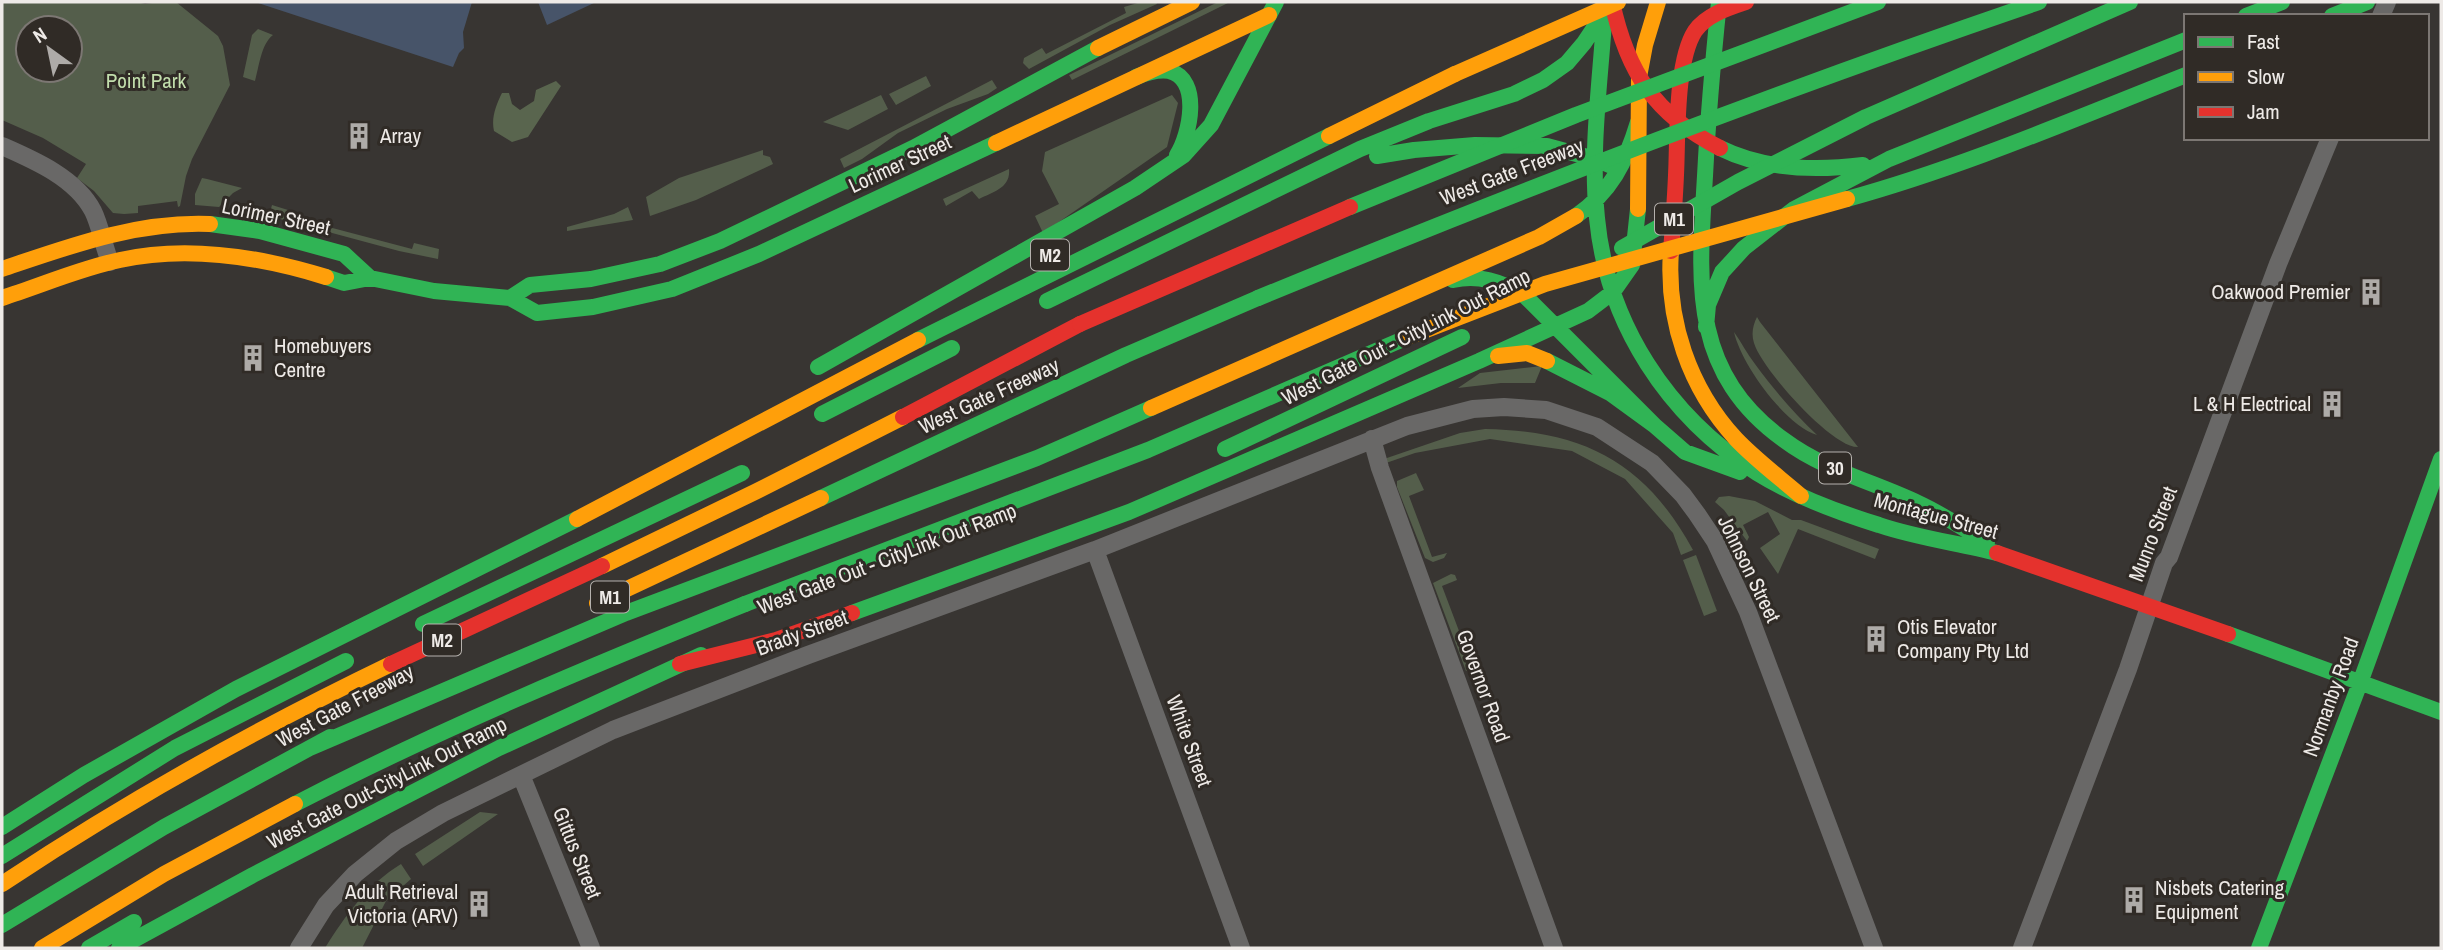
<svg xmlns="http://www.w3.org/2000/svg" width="2443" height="950" viewBox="0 0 2443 950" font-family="'Archivo Narrow',sans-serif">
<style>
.green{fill:#545e4b;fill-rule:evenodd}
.forest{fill:#59654e}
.water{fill:#475469}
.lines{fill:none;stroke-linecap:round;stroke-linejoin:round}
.street{stroke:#696867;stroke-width:18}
.fast{stroke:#30b455;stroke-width:16}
.slow{stroke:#ff9f0a;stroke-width:16}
.jam{stroke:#e5322d;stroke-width:16}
.fast-bridge{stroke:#30b455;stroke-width:16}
.slow-bridge{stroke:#ff9f0a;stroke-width:16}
.jam-bridge{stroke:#e5322d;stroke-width:16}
.labels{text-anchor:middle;stroke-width:6;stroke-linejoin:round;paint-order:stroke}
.shield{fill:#302b26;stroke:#b5b1ad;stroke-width:2}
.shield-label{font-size:19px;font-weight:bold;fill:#eeeae7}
.park-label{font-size:21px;fill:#c2deac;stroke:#302b26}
.poi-label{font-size:21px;fill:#eeeae7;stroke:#302b26;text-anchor:start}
.street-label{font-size:21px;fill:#eeeae7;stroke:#302b26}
</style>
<rect width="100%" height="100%" fill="#383532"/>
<!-- green -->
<path class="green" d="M2,2H137L145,4L159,2H176L218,36L223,46L230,85L192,159L186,176L180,206L178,207L177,201L138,206V213L124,214L113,213L94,191L77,178L86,164L43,138L2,120ZM28,28H70V70H28Z
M1141,2H1156L1157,4L1110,25L1029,69L1023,63L1024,58L1042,48L1046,54L1126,13L1124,7Z
M1218,2H1230L1072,80L1069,75Z
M258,29L273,35C261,44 259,67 255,81L243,77L252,35Z
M926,76L931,86L896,105L889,94Z
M992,80L997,88L988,94L947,109L898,133L862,159L844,168L840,159Z
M881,95L888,109L848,130L823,122Z
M1172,95L1178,103L1167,147L1043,233L1035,216L1059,204L1042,171L1045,152Z
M763,150V155L770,157L773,164L696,200L650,216L646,197L679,178Z
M1009,169C1011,188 993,192 979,199L972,191L946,206L943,199Z
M202,178L207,179L242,188L233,193L219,207L195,205V194Z
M272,205L288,210L287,216L412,249L414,243L439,249L438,259L399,251L269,216Z
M628,207L633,220L567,231V227L614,214Z
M1757,317L1760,322L1858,447C1832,448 1761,368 1754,343C1751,334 1753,325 1757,317Z
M1734,332C1742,343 1747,354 1755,364C1774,390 1794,413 1817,435C1785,425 1741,364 1734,332Z
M1542,366L1535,383H1501L1458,388L1480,373Z
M1485,429C1584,431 1645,462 1693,550L1681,555L1673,533L1625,479L1572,451L1490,439L1415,453L1386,463L1384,459L1460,433Z
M1416,473L1424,490L1409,496L1432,557L1447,553L1444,558L1433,562L1425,558L1397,487V481Z
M1729,496L1755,501L1792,520H1801L1879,549L1875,559L1798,529L1778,574L1760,548L1780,534L1768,512L1743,525L1749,537L1747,541L1724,510L1715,502L1719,497Z
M1696,555L1717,611L1704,616L1683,560Z
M1451,574L1455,575L1457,580L1442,586L1473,668L1466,671L1433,583Z
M480,812L498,814L423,866L415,854Z
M401,864L411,879L386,901L362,948H325C345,916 368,884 401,864Z"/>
<!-- forest -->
<path class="forest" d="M556,81L561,86L528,137L512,142L494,131C491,118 496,105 502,93H509L512,104L520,110L534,101L536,90Z"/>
<!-- water -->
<path class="water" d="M255,2H472L463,32L464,48L459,53L453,67Z
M538,2H596L547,25Z"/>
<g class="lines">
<!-- street -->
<path class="street" d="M2381,16L2387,2
M2,146C34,160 76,178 93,211C100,225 104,247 110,262
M1372,439L1380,468L1554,948
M1095,550L1241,948
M521,775L591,948
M299,948L326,905L355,874L396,841L443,813L613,730L808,655L1095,550L1407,426L1473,409L1504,407L1546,410L1597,427L1652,463L1683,495L1697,514L1715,541L1748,612L1874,948
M2022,948L2128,669L2164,563L2169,557L2278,264L2330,138"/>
<!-- fast -->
<path class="fast" d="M1719,2C1713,60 1708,118 1705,176C1699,280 1688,371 1784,440C1824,470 1874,482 1918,503C1942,514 1964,529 1987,542
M1605,7C1601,77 1590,148 1597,218C1607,324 1668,416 1757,473C1794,496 1837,512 1879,525C1917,538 1958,543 1997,553
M2246,16L2282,2
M2332,16L2367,2
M1136,77C1146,73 1158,69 1169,71C1202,79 1190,135 1177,155
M1720,148C1764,170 1815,171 1863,165
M1377,156L1414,150L1475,145L1547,146L1595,159L1616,168
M1576,216C1611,192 1626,162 1638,122
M210,224L260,231L344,254L370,278
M326,277L344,283L370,278L434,291L510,298L537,313L593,307L672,289L759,254L996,143
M1453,280C1479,274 1500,282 1523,294L1654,425
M510,298L530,285L591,279L660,264L720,241L913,148L1098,48
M1047,301L1360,149L1429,121L1514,94L1543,80L1567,63L1584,43L1596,25L1605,2
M1706,327L1708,305L1722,272L1744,248L1794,209L1889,159L2186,40
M918,340L1329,136
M1547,361L1610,393L1654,425L1685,452L1740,472
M818,367L1135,188L1184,155L1211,125L1276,2
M822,414L952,348
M821,498L1126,355L1258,298
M852,613L1129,512L1479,361L1588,311L1613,292L1632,265L1638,209
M423,624L742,473
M2228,634L2441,712
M310,748L626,613L1037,458L1151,408
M295,804C440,729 593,665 745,604
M2,827L84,775L236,689L577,519
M2,856L175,748L346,661
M2,925L164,827L330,737
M89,948L134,922
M119,948L253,875L499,748L701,655
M2259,948L2360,683L2441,459"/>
<!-- slow -->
<path class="slow" d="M1098,48L1192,2
M1329,136L1455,74
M996,143L1269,15
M1638,209L1639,77L1645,45L1658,2
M1671,251C1666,320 1689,388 1736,439C1756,460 1779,477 1801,496
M2,269C70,246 137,221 210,224
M2,298C40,286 81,268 120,260C187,245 261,257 326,277
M1498,356L1527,353L1547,361
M1151,408L1539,237L1576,216
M577,519L918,340
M602,566L755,492L903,417
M597,603L821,498
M2,884C127,801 256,729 391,664
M42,948L164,874L295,804"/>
<!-- jam -->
<path class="jam" d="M1612,2C1627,72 1655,115 1720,148
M1671,251C1673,225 1675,200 1676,175C1678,138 1675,62 1695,31C1706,15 1728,8 1746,2
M903,417L1080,324
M1997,553L2228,634
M391,664L602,566
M680,664L776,640L852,613"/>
<!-- fast-bridge -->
<path class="fast-bridge" d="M1847,199C1963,167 2074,119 2186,75
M1350,207L1576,115L1878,2
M1622,248L1738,182L1866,117L2130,2
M1258,298C1516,192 1775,92 2039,2
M1225,449L1462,337
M745,604L1148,450L1408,337"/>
<!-- slow-bridge -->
<path class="slow-bridge" d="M1455,74L1618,2
M1408,337L1545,284L1847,199"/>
<!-- jam-bridge -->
<path class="jam-bridge" d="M1080,324L1350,207"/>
</g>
<!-- icons -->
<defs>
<symbol id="building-bare" viewBox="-9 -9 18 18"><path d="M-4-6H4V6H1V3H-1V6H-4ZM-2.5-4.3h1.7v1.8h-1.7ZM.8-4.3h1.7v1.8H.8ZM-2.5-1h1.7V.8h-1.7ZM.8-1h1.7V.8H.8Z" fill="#aeaba8" stroke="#302b26" stroke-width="2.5" paint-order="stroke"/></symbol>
</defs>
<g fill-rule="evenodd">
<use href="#building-bare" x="340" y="117" width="38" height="38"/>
<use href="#building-bare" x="2352" y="273" width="38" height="38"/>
<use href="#building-bare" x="234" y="339" width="38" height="38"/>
<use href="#building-bare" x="2313" y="385" width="38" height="38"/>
<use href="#building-bare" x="1857" y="620" width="38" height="38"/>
<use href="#building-bare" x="2115" y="881" width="38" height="38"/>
<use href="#building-bare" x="460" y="885" width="38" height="38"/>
</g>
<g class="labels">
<!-- shield labels -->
<g class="shield">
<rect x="1655" y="203.5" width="38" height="31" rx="5"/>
<rect x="1031" y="239.5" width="38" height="31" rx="5"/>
<rect x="1819" y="452.5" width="32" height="31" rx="5"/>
<rect x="591" y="581.5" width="38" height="31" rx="5"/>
<rect x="423" y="624.5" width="38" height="31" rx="5"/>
</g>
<g class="shield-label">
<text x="1674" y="226">M1</text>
<text x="1050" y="262">M2</text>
<text x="1835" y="475">30</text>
<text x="610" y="604">M1</text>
<text x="442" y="647">M2</text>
</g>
<!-- park labels -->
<g class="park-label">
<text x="146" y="88">Point Park</text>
</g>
<!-- poi labels -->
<g class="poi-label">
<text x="380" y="143">Array</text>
<text x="2350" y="299" text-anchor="end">Oakwood Premier</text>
<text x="274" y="353">Homebuyers<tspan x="274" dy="24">Centre</tspan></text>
<text x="2311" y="411" text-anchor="end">L &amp; H Electrical</text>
<text x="1897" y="634">Otis Elevator<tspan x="1897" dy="24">Company Pty Ltd</tspan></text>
<text x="2155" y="895">Nisbets Catering<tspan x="2155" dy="24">Equipment</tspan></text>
<text x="458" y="899" text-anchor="end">Adult Retrieval<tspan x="458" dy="24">Victoria (ARV)</tspan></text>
</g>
<!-- street labels -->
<g class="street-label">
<text transform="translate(900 164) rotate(-25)" y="7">Lorimer Street</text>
<text transform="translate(1512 172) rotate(-21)" y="7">West Gate Freeway</text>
<text transform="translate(276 217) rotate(12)" y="7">Lorimer Street</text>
<text transform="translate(1406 337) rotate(-27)" y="7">West Gate Out - CityLink Out Ramp</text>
<text transform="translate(989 396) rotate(-25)" y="7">West Gate Freeway</text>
<text transform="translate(1936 516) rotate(15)" y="7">Montague Street</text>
<text transform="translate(2153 534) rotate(-69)" y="7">Munro Street</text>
<text transform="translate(887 559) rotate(-21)" y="7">West Gate Out - CityLink Out Ramp</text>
<text transform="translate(1749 569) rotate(64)" y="7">Johnson Street</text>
<text transform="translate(802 633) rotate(-20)" y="7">Brady Street</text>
<text transform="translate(1483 686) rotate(70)" y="7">Governor Road</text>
<text transform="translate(2331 697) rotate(-70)" y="7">Normanby Road</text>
<text transform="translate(345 706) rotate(-28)" y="7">West Gate Freeway</text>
<text transform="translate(1189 741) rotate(70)" y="7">White Street</text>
<text transform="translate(387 783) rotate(-27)" y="7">West Gate Out-CityLink Out Ramp</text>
<text transform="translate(577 853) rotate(68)" y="7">Gittus Street</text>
</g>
</g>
<!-- border -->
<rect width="2443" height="950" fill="none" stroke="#eeeae7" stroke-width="7"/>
<!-- legend -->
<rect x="2184" y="14" width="245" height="126" fill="#302b26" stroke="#7c7773" stroke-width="2"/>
<rect x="2198" y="37" width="35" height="10" fill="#30b455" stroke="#7c7773" stroke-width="2"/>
<text x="2247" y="49" font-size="21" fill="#eeeae7">Fast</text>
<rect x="2198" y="72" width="35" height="10" fill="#ff9f0a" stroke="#7c7773" stroke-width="2"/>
<text x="2247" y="84" font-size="21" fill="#eeeae7">Slow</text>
<rect x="2198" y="107" width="35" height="10" fill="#e5322d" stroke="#7c7773" stroke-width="2"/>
<text x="2247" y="119" font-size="21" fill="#eeeae7">Jam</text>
<!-- north arrow -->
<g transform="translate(49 49) rotate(327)"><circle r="33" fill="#302b26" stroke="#7c7773" stroke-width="2"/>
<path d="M0-5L12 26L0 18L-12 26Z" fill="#aeaba8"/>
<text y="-10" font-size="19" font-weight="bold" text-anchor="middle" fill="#eeeae7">N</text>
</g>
</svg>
